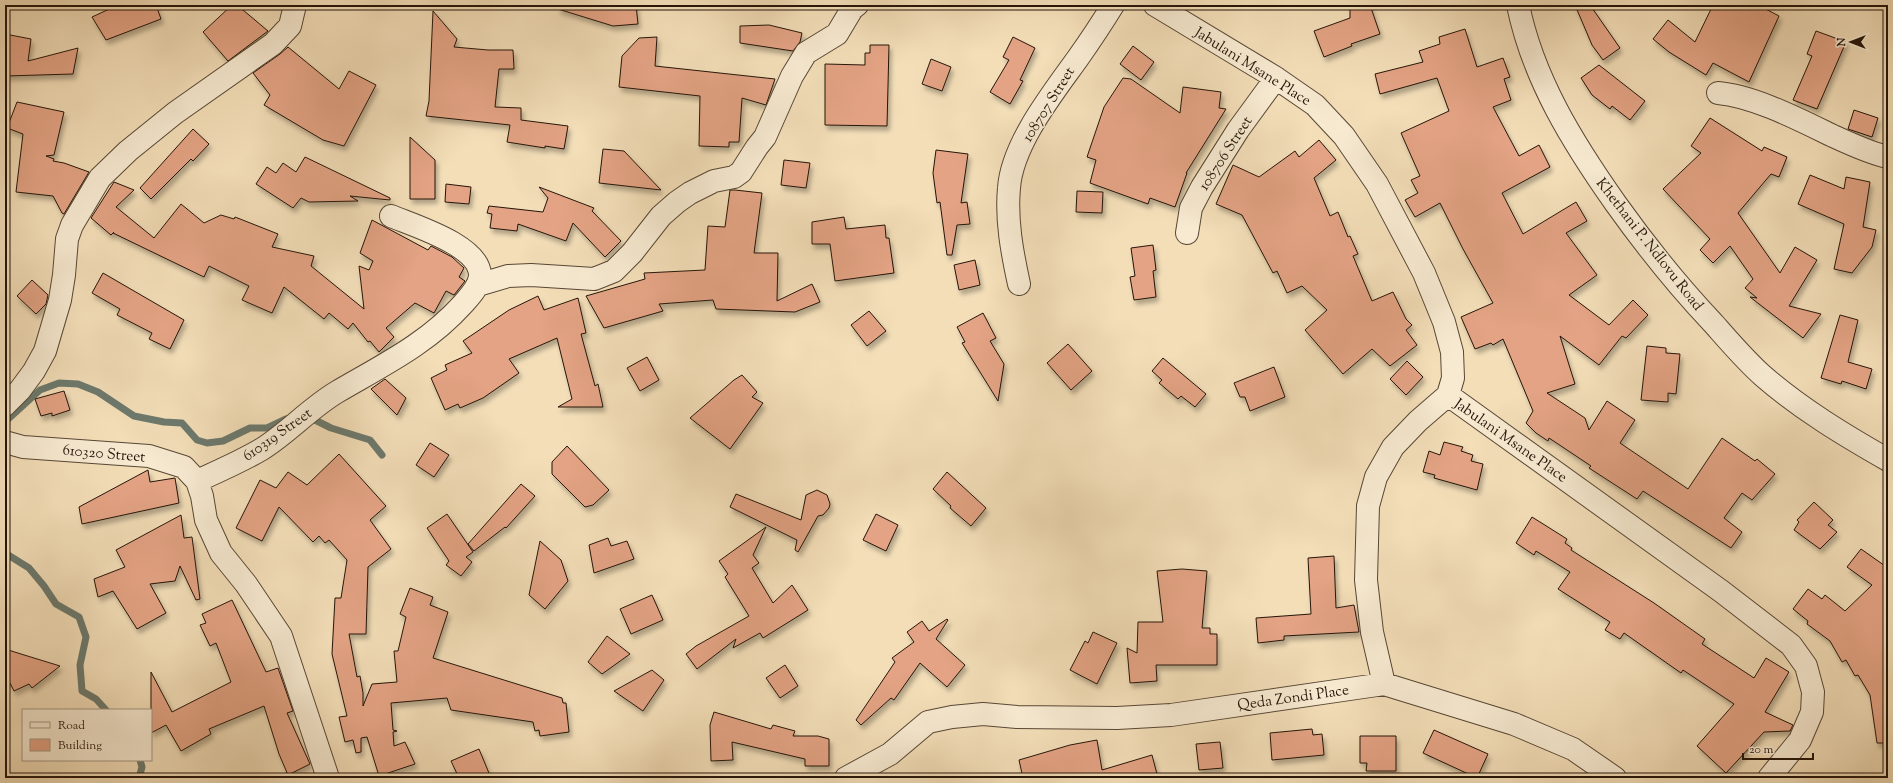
<svg xmlns="http://www.w3.org/2000/svg" width="1893" height="783" viewBox="0 0 1893 783" font-family="'Sorts Mill Goudy',serif">
<style>
.lines{fill:none;stroke-linecap:round;stroke-linejoin:round}
.stream{stroke:#6c796d;stroke-width:7}
.building{fill:#e3a384;stroke:#251509;filter:url(#shadow)}
.minor-casing{stroke:#584735;stroke-width:24}
.tertiary-casing{stroke:#584735;stroke-width:24}
.minor{stroke:#f7ead1;stroke-width:22}
.tertiary{stroke:#f7ead1;stroke-width:22}
.labels{text-anchor:middle;stroke-width:3;stroke-linejoin:round;paint-order:stroke}
.street-label{font-size:15px;fill:#251509;stroke:#f7ead1}
</style>
<defs>
<filter id="shadow"><feDropShadow dx="2.5" dy="4.5" stdDeviation="2" flood-color="#0004"/></filter>
</defs>
<rect width="100%" height="100%" fill="#f3deb8"/>
<filter id="stains"><feTurbulence type="fractalNoise" baseFrequency=".005" numOctaves="4"/><feColorMatrix values="0 0 0 0 .2 0 0 0 0 .09 0 0 0 0 .02 0 0 0 .5 -.17"/></filter>
<radialGradient id="worn" r=".72"><stop offset=".6" stop-color="#630" stop-opacity="0"/><stop offset="1" stop-color="#630" stop-opacity=".3"/></radialGradient>
<g class="lines">
<!-- stream -->
<path class="stream" d="M315,420L331,428L370,440L382,455
M5,422L40,390L59,383L78,384L98,392L134,416L164,422L182,423L197,440L207,443L223,441L250,428H267L286,419
M5,553L29,568L44,586L56,604L79,617L86,637L80,665L82,691L96,699L106,710
M139,778L142,767L140,760"/>
</g>
<!-- building -->
<path class="building" d="M118,5H156L161,19L106,40L92,17Z
M232,5H237L268,31L228,61L203,32Z
M559,5H636L638,24L613,26L558,9Z
M1350,5H1370L1380,34L1351,44L1352,46L1324,57L1314,31L1350,18Z
M1575,5H1590L1620,48L1603,60L1592,45Z
M1713,5H1758L1779,16L1749,82L1713,63L1706,75L1669,52L1653,39L1668,20L1695,42Z
M433,11L457,39L454,47L488,50H513L514,69H499L495,107L521,108V120L568,126L564,149L545,146V148L507,142L510,125L426,116L429,101Z
M769,25L802,33L800,42L793,51L740,43V26Z
M1465,29L1477,67L1503,58L1510,77L1504,79L1511,100L1493,107L1519,156L1539,145L1550,167L1502,193L1523,234L1576,202L1587,221L1566,233L1597,275L1569,295L1609,325L1633,300L1648,315L1626,338L1622,336L1599,365L1560,336L1575,384L1547,393L1585,418L1589,430L1607,401L1635,420L1620,443L1688,489L1722,438L1755,461L1757,459L1775,474L1752,500L1742,493L1724,518L1742,532L1731,548L1643,491L1637,499L1589,468L1591,466L1549,438L1548,441L1536,433L1526,423L1533,411L1503,339L1493,345L1491,343L1475,349L1461,317L1493,303L1463,249L1440,203L1415,217L1405,200L1418,193L1411,180L1420,176L1401,133L1449,111L1437,78L1380,94L1375,74L1423,62L1419,51L1440,44L1439,37Z
M1816,31L1846,42L1817,109L1793,100L1812,56L1807,54Z
M5,34L31,39L28,61L78,48L73,74L5,76V66L10,65L5,64Z
M657,37L655,66L775,79L766,105L742,98L739,142H729V147L699,146L700,96L619,87L622,56L639,38Z
M1013,37L1035,48L1020,80L1023,81L1010,104L990,92L1009,60L1003,57Z
M870,45H889L887,126L825,125V64L865,65V53H870Z
M1133,46L1154,62L1141,80L1120,64Z
M288,47L339,89L349,71L376,85L344,146L323,140L264,105L270,95L253,73L280,54Z
M931,59L951,67L942,91L922,84Z
M1599,65L1645,101L1630,120L1612,106L1610,109L1592,95L1581,78Z
M1123,78L1131,79L1180,113L1183,87L1221,92L1219,108L1226,109L1186,173H1187L1175,207L1150,198L1148,204L1090,183L1096,160L1087,157L1104,107Z
M17,102L64,112L54,155L46,156L54,159L53,161L64,163L89,172L64,214L62,213L53,196L16,192L23,134L7,128Z
M1854,110L1878,118L1872,137L1848,129Z
M1710,118L1762,151L1764,147L1787,157L1779,177L1771,174L1738,213L1780,273L1795,247L1817,260L1789,306L1821,314L1803,338L1750,297L1757,298L1745,288L1753,279L1730,246L1713,263L1700,250L1710,239L1663,189L1701,153L1691,146Z
M193,129L209,144L193,161L191,159L151,199L140,188Z
M410,137L435,160V199H410Z
M1319,140L1336,160L1314,178L1330,216L1338,212L1348,237L1350,236L1358,254L1353,256L1372,301L1393,292L1406,319L1412,325L1406,330L1417,345L1390,366L1372,349L1343,374L1305,330L1327,310L1302,286L1287,293L1277,271L1273,273L1242,215L1216,204L1233,165L1259,177L1295,151L1299,157Z
M603,149L624,151L661,190L599,183Z
M936,150L968,154L961,203L967,202L970,224L957,225L952,255H947L940,202L937,203L933,173Z
M305,157L390,198V200L350,196L358,201L309,202L301,198L293,208L256,184L267,167L276,173L283,163L296,172Z
M784,160L810,163L806,188L781,185Z
M1810,175L1844,189L1846,177L1870,182L1863,227L1876,230L1872,247L1852,273L1834,269L1844,224L1798,204Z
M114,182L134,190L116,207L154,238L181,204L204,223L221,215L234,219L235,217L278,234L272,247L314,256L311,266L364,309L359,266L369,270L373,261L360,253L372,220L428,250L431,246L452,257L464,268L459,277L465,281L454,295L446,291L434,313L415,303L386,328L394,337L379,352L370,341L368,342L353,323L348,329L329,313L324,319L284,287L272,313L242,300L249,286L209,266L204,277L113,233L114,232L111,235L91,218Z
M446,184L471,187L469,204L445,202Z
M539,187L594,208L592,211L621,241L605,257L573,223L566,241L518,224L517,231L490,228L492,214L487,213L489,206L543,212L548,198Z
M730,190H735L762,193L754,253H778L777,301L812,284L820,302L795,312L716,309L713,300L659,304L663,311L604,328L586,296L645,279L644,273L705,270L708,226L725,227Z
M1077,191L1103,192L1102,213L1076,212Z
M844,217L846,229L885,225L886,238H889L894,273L835,281L830,244H812V222Z
M1153,245L1156,270L1153,271L1156,297L1134,300L1130,277L1135,276L1131,248Z
M975,260L980,285L959,290L954,265Z
M103,273L184,320L170,349L149,339L152,333L117,315L120,309L92,293Z
M32,280L48,295L46,304L36,314L17,296Z
M538,296L544,310L578,298L586,333L581,334L595,386L598,384L603,407H558L572,399L557,338L509,359L519,373L483,398L460,408L458,404L445,410L431,378L447,370L445,365L472,353L463,341L509,310Z
M869,311L886,331L867,346L851,325Z
M983,313L996,338L990,341L1004,364L998,401L962,343L965,342L957,327Z
M1840,315L1858,320L1848,362L1872,369L1866,389L1842,381L1841,384L1821,378Z
M1068,344L1092,371L1071,390L1047,363Z
M1647,346L1666,348V353L1680,354L1676,394L1668,393V402L1641,400Z
M647,357L659,380L640,391L627,368Z
M1163,358L1206,394L1195,407L1181,396L1178,399L1159,383L1162,380L1152,371Z
M1407,361L1423,377L1406,395L1390,379Z
M1274,367L1285,397L1250,411L1245,397H1240L1234,383Z
M742,375L757,392L752,397L763,403L730,449L690,418L734,380Z
M385,379L406,398L397,415L371,389Z
M64,391L70,410L52,416V413L41,416L35,399Z
M1444,442L1463,447L1461,451L1473,455L1471,461L1483,464L1477,490L1434,478L1435,475L1423,472L1429,451L1440,455Z
M430,443L449,455L434,477L416,465Z
M567,446L609,490L593,505L585,507L552,474V462Z
M339,454L386,506L370,520L391,549L368,567L366,634H349L357,677L360,676L363,693V706L372,684L397,682L394,651H398L406,617L400,614L410,588L433,597L430,605L448,612L433,658L562,698L563,703H566L569,732L540,736L539,730L535,731L533,722L451,710L447,698L391,703L393,730L397,731L393,732L394,746L405,742L415,764L379,776L367,737L361,738V752L356,753L353,740L345,742L339,717L347,716L332,654L335,598H341L347,560L329,540L325,543L319,536L313,542L279,507L262,541L236,528L260,480L276,488L288,472L307,485Z
M148,470L150,482L175,478L179,503L82,524L79,507Z
M947,472L986,508L971,526L950,508L951,506L933,489Z
M521,484L535,496L506,528L505,527L474,551L468,544Z
M817,490L827,495L830,504L829,508L823,515L818,516L798,552L795,550L797,540L730,507L736,494L801,520L806,495Z
M1814,502L1833,520L1828,525L1837,532L1820,549L1794,530L1799,522L1797,520Z
M447,514L473,552L466,557L472,562L461,576L446,565L449,561L427,528Z
M876,514L898,525L886,551L863,540Z
M181,515L184,538L192,537L200,599L196,600L180,566L175,581L150,584L166,613L137,629L113,591L98,597L94,579L125,567L116,550Z
M1532,517L1567,539L1565,543L1572,548L1571,550L1654,603L1705,639L1702,644L1754,678L1766,658L1789,672L1765,712L1793,725L1790,731L1764,732L1726,773L1697,746L1734,704L1683,670L1681,673L1624,633L1620,639L1605,630L1610,622L1558,589L1570,572L1536,551L1534,555L1516,543Z
M766,527L753,555L759,563L752,568L773,603L792,585L808,610L763,638L760,633L733,648L736,639L697,669L686,654L696,646L749,616L725,577L728,574L719,561Z
M608,538L611,546L627,541L634,559L594,573L589,545Z
M540,541L561,560L568,581L545,609L529,595Z
M1861,549L1888,568V743H1877L1870,695L1858,675L1855,676L1846,660L1842,662L1830,641L1807,624L1808,621L1793,609L1808,589L1822,599L1825,595L1845,611L1872,585L1847,567Z
M1334,556L1336,608L1354,605L1359,632L1284,636V640L1258,643L1256,618L1311,614L1308,558Z
M1182,569L1207,571L1202,628H1210V634H1217V665H1156L1157,681L1130,683L1127,648L1137,653L1138,622H1163L1157,571Z
M652,595L663,620L631,634L620,609Z
M232,600L266,672L278,668L293,711L287,713L310,764L288,775L279,754L264,706L209,729L211,734L181,751L166,725L151,733V672L172,712L231,682L216,643L210,646L200,625L206,623L202,614Z
M947,619L948,620L936,639L965,665L947,687L920,663L894,700L891,698L861,725L856,720L895,662L892,658L914,642L907,632L922,621L929,631Z
M1093,632L1117,643L1097,684L1070,670L1085,641L1088,643Z
M607,636L630,654L602,674L588,662Z
M5,649L21,654L60,666L32,688L29,684L14,691L10,683L5,681Z
M785,665L798,686L780,698L766,678Z
M652,670L664,680L643,711L614,691Z
M714,712L771,729L773,725L795,731L793,736H818L829,739V766H805V759L732,742L733,760L711,761L710,725Z
M1312,729L1313,735L1322,734L1324,755L1272,760L1270,733Z
M1434,730L1488,754L1477,778L1423,753Z
M1360,736H1396V771H1366L1367,763H1360Z
M1097,740L1102,770L1152,755L1158,778H1023L1019,760L1070,745Z
M1220,742L1223,768L1199,770L1196,744Z
M479,749L491,778H459L451,761Z"/>
<g class="lines">
<defs>
<path id="minor" d="M1155,5L1276,78L1315,105L1344,136L1377,184L1424,273L1444,322L1452,352L1453,378L1448,395
M1718,93C1754,96 1800,120 1833,136C1851,144 1869,153 1888,157
M1187,233L1191,208L1202,187L1238,130L1276,78
M1019,284C1012,252 1006,220 1009,188C1012,144 1053,93 1078,58C1090,41 1102,23 1113,5
M478,285L508,276L531,275L594,279L614,271L632,253L661,216L677,202L690,193L714,181L734,177L741,172L757,147L765,137L792,76L806,53L837,34L852,9L857,5
M1448,395L1721,591L1791,645L1806,666L1813,692L1812,712L1800,740L1769,778
M5,405L20,390L34,371L45,351L60,300L64,275L67,239L72,225L100,178L128,151L175,113L273,44L290,26L295,5
M5,442L23,447L149,456L184,467L197,481L202,496L206,520L221,553L246,584L281,636L328,778
M197,481C219,471 242,461 262,449C289,432 310,408 337,392C383,365 427,344 463,304C470,296 479,287 480,276C481,246 415,226 391,216
M1384,684L1372,632L1366,580L1368,506L1376,477L1393,447L1418,421L1448,395
M846,778L890,754L928,722L952,717L983,714L1017,717L1117,718L1171,715L1384,684L1514,724L1573,749L1615,778"/>
<path id="tertiary" d="M1518,5C1533,79 1573,143 1616,204C1646,246 1678,286 1713,323C1729,341 1745,360 1763,376C1801,409 1844,435 1888,460"/>
</defs>
<!-- minor casing -->
<use href="#minor" class="minor-casing"/>
<!-- tertiary casing -->
<use href="#tertiary" class="tertiary-casing"/>
<!-- minor -->
<use href="#minor" class="minor"/>
<!-- tertiary -->
<use href="#tertiary" class="tertiary"/>
</g>
<g class="labels">
<!-- street labels -->
<g class="street-label">
<text transform="translate(1253 66) rotate(32)" y="5">Jabulani Msane Place</text>
<text transform="translate(1048 104) rotate(-58)" y="5">108707 Street</text>
<text transform="translate(1225 153) rotate(-57)" y="5">108706 Street</text>
<text transform="translate(1650 244) rotate(52)" y="5">Khethani P. Ndlovu Road</text>
<text transform="translate(277 434) rotate(-35)" y="5">610319 Street</text>
<text transform="translate(1511 440) rotate(35)" y="5">Jabulani Msane Place</text>
<text transform="translate(104 453) rotate(5)" y="5">610320 Street</text>
<text transform="translate(1293 697) rotate(-8)" y="5">Qeda Zondi Place</text>
</g>
</g>
<!-- margin -->
<rect width="1893" height="783" fill="none" stroke="#f3deb8" stroke-width="20"/>
<rect x="6" y="6" width="1881" height="771" fill="none" stroke="#251509" stroke-width="2"/>
<rect x="10" y="10" width="1873" height="763" fill="none" stroke="#251509"/>
<!-- legend -->
<rect x="22" y="709" width="130" height="52" fill="#f7ead1" stroke="#a39581"/>
<rect x="30" y="722" width="20" height="6" fill="#f7ead1" stroke="#a39581"/>
<text x="58" y="729" font-size="12" fill="#251509">Road</text>
<rect x="30" y="739" width="20" height="12" fill="#e3a384" stroke="#a39581"/>
<text x="58" y="749" font-size="12" fill="#251509">Building</text>
<!-- north arrow -->
<g transform="translate(1851 42) rotate(270)" stroke="#f7ead1" stroke-width="3" paint-order="stroke">
<path d="M0-3L7 15L0 10L-7 15Z" fill="#251509"/>
<text y="-6" font-size="11" font-weight="bold" text-anchor="middle" fill="#251509">N</text>
</g>
<!-- scale -->
<path d="M1743 753v6h70v-6" fill="none" stroke="#251509" stroke-width="2"/>
<text x="1749" y="753" font-size="12" fill="#251509" stroke="#f7ead1" stroke-width="3" paint-order="stroke">20 m</text>
<rect width="100%" height="100%" filter="url(#stains)"/>
<rect width="100%" height="100%" fill="url(#worn)"/>
</svg>
